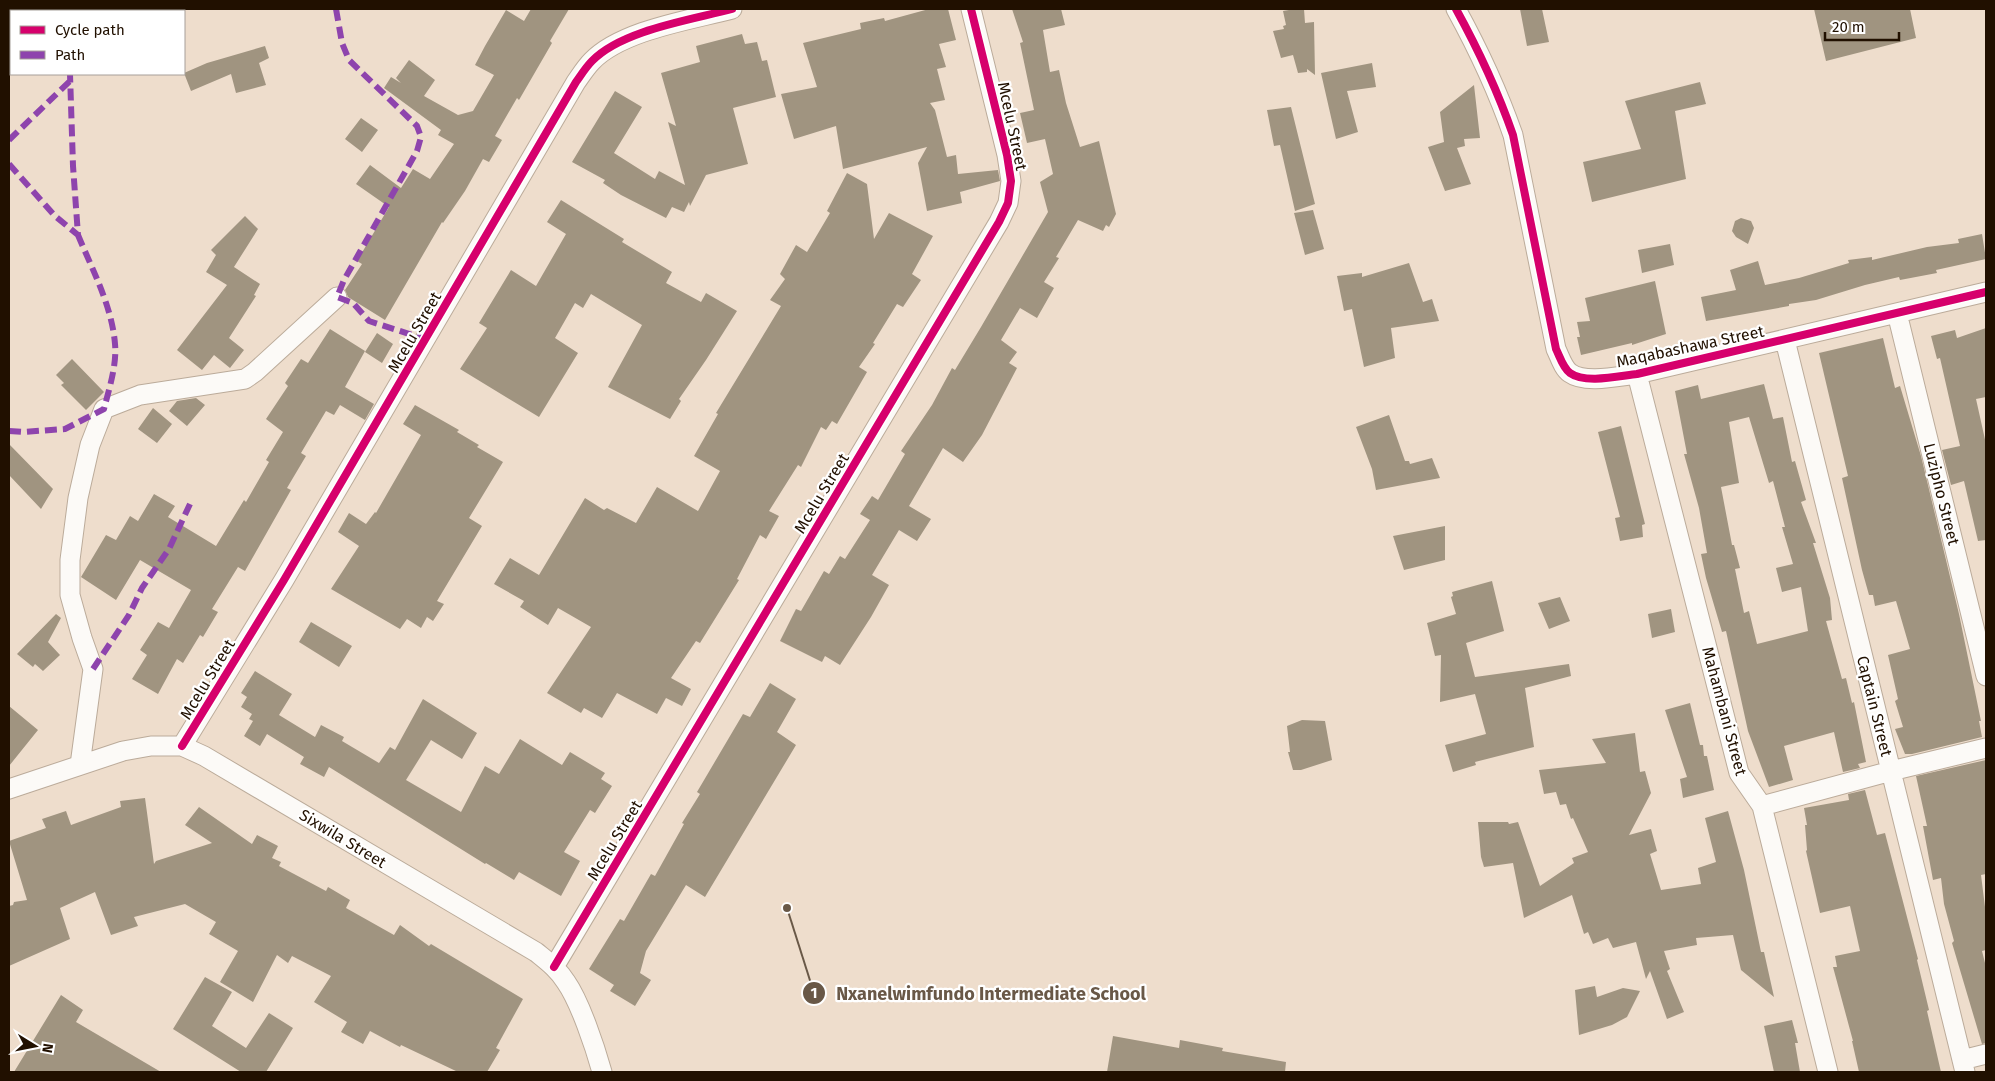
<svg xmlns="http://www.w3.org/2000/svg" width="1995" height="1081" viewBox="0 0 1995 1081" font-family="'Fira Sans',sans-serif">
<style>
.building{fill:#a09480;fill-rule:evenodd}
.lines{fill:none;stroke-linecap:round;stroke-linejoin:round}
.street-casing{stroke:#bbab9a;stroke-width:21}
.secondary-casing{stroke:#bbab9a;stroke-width:29}
.street{stroke:#fcfaf7;stroke-width:19}
.secondary{stroke:#fcfaf7;stroke-width:26}
.quiet{stroke:#8e44ad;stroke-width:6;stroke-dasharray:12 6;stroke-linecap:butt}
.cycleway-casing{stroke:#fff;stroke-width:11}
.cycleway{stroke:#d6006c;stroke-width:8}
.labels{text-anchor:middle;stroke-width:4.5;stroke-linejoin:round;paint-order:stroke}
.street-label{font-size:16px;fill:#211000;stroke:#fff}
.leader{fill:none;stroke:#695847;stroke-width:2}
.callout-dot{fill:#695847;stroke:#fff;stroke-width:2}
.mark-label{font-size:15px;text-anchor:middle;font-weight:bold;fill:#fff}
.callout-label{font-size:18px;text-anchor:middle;font-weight:bold;fill:#695847;stroke:#fff;stroke-width:4.5;stroke-linejoin:round;paint-order:stroke}
</style>
<rect width="100%" height="100%" fill="#edc"/>
<!-- building -->
<path class="building" d="M531,9H569L550,41L552,43L519,100L517,98L495,136L502,140L489,162L483,159L465,191L443,223L442,222L385,320L348,297L345,290L362,264L357,261L389,207L356,184L370,165L401,188L413,169L430,179L454,144L438,135L441,130L384,88L391,77L401,83L396,78L409,60L435,80L424,96L458,115L473,111L494,75L475,65L485,46L506,10L524,21Z
M929,9H948L956,40L939,44L946,67L937,69L945,100L930,103L935,110L947,157L956,155L958,174L998,170L1000,181L960,192L962,203L927,211L918,163L927,147L843,169L836,126L794,139L781,94L817,87L803,43L861,29L860,23L884,18L885,21Z
M1012,9H1061L1065,25L1043,30L1050,72L1059,70L1066,103L1080,147L1099,141L1116,214L1109,227L1106,225L1103,231L1078,220L1056,257L1059,258L1044,282L1054,288L1037,318L1020,308L1001,340L1017,352L1009,363L1017,368L982,435L963,462L943,448L909,506L931,519L917,541L899,530L872,575L889,585L871,617L840,665L825,656L822,662L780,641L796,609L801,611L824,571L829,574L840,556L845,559L870,520L860,514L872,496L878,500L905,454L901,451L932,405L952,368L955,370L981,327L1048,212L1040,182L1053,174L1045,139L1027,143L1020,113L1034,110L1020,43L1023,42Z
M1295,9H1304L1305,23L1314,22L1315,75L1307,69V72L1298,73L1293,55L1281,58L1273,31L1284,29L1283,26L1286,25L1283,11Z
M1520,9H1542L1549,42L1527,46Z
M1814,9H1910L1916,38L1826,61Z
M742,34L745,44L757,42L762,61L767,60L776,97L733,108L748,164L706,175L690,206L689,202L684,212L672,207L666,218L621,195L603,183L605,180L572,162L615,91L642,107L614,153L655,179L659,171L685,185L668,122L676,126L661,73L700,62L696,46Z
M265,46L269,58L259,63L266,85L236,93L231,74L191,91L184,73L207,63Z
M1372,63L1376,87L1347,91L1358,132L1336,139L1321,73Z
M1700,82L1706,104L1675,111L1686,179L1592,202L1583,162L1641,149L1625,101Z
M1474,85L1480,138L1464,139L1465,146L1457,148L1471,184L1445,191L1428,147L1444,142L1440,112Z
M1291,107L1315,204L1295,211L1280,145L1274,146L1267,110Z
M361,118L378,130L362,152L345,139Z
M847,173L867,184L874,239L889,213L933,236L912,274L921,280L903,307L897,304L873,343L875,344L859,367L867,372L837,424L832,421L826,430L821,427L801,467L798,465L769,511L779,516L766,539L760,535L737,579L739,580L700,643L696,641L671,678L691,689L682,706L666,698L657,714L617,693L602,718L584,708L581,713L547,693L591,627L558,608L548,625L520,607L524,601L494,584L510,558L539,575L585,498L604,510L607,508L636,523L657,487L698,511L720,471L694,456L718,414L716,413L781,306L770,300L785,279L780,274L796,245L807,252L830,213L827,211Z
M561,200L624,239L622,242L672,272L666,283L701,302L706,293L737,311L706,360L679,399L681,401L670,419L608,387L642,325L591,294L583,308L575,303L555,338L578,353L539,417L460,369L487,328L479,323L511,270L536,286L566,234L547,222Z
M1313,210L1324,249L1305,255L1294,213Z
M245,216L258,229L234,267L260,284L254,295L256,296L229,338L244,350L230,368L214,355L202,370L177,350L227,285L206,272L216,255L211,250Z
M1741,218L1751,221L1754,228L1748,244L1736,237L1732,231L1735,221Z
M1982,234L1986,259L1936,270L1937,273L1900,280L1899,277L1865,285L1816,300L1789,304V306L1706,321L1701,297L1736,290L1730,270L1758,261L1765,285L1799,278L1849,263L1848,260L1872,257V260L1927,247L1959,243L1958,239Z
M1670,244L1674,265L1642,273L1638,250Z
M1409,263L1423,302L1432,299L1439,321L1391,328L1395,358L1364,367L1352,309L1344,311L1337,276L1362,273V277Z
M1655,281L1666,334L1632,345V343L1581,355L1577,337H1580L1577,322L1590,321L1585,298Z
M1986,328V397L1976,399L1986,444V540L1978,541L1964,481L1951,485L1942,450L1960,446L1940,358L1937,359L1931,336L1955,330L1957,338Z
M330,329L365,351L345,387L374,404L365,420L340,405L334,415L326,411L301,453L306,456L287,488L291,490L245,571L238,567L212,609L218,612L203,637L200,635L183,663L177,659L158,694L132,679L147,655L140,650L158,622L169,628L191,590L140,560L116,600L81,577L106,535L116,540L130,516L138,521L154,494L175,506L168,517L216,546L244,500L246,502L269,462L266,460L283,432L266,419L288,386L285,383L301,359L308,363Z
M377,333L393,344L382,363L365,352Z
M1883,338L1895,388L1900,386L1921,456L1959,614L1981,721H1979L1982,737L1912,754H1905L1895,729L1903,727L1895,701L1898,699L1888,655L1910,649L1896,601L1875,606L1873,595H1869L1862,570L1842,478L1848,476L1819,353Z
M72,359L104,392L86,410L61,385L64,383L56,375Z
M1764,384L1773,419L1783,417L1792,462L1795,461L1806,500L1801,502L1816,543H1813L1830,598L1832,620L1826,621L1842,679L1846,678L1852,703L1854,702L1866,762L1858,764L1860,768L1843,772L1834,732L1784,746L1793,780L1769,787L1748,731L1726,631L1722,632L1706,578L1701,554L1707,553L1699,508L1684,454H1687L1675,391L1698,385L1701,399ZM1749,417L1769,483L1773,481L1785,527H1782L1793,564L1776,568L1782,592L1801,587L1808,631L1757,644L1749,611L1744,613L1735,569L1740,568L1734,545H1732L1721,487L1739,483L1729,422Z
M196,398L205,405L187,426L169,411L177,401Z
M415,405L459,430L457,432L479,445L477,447L503,462L469,518L482,526L437,601L444,604L433,621L427,617L421,628L407,619L400,629L331,589L359,546L338,532L349,513L366,524L375,512L376,513L421,435L403,424Z
M153,408L172,424L157,443L138,429Z
M1389,415L1405,461H1409L1410,464L1432,458L1440,478L1376,490L1372,469L1356,427Z
M1621,426L1645,524L1642,525L1643,537L1620,541L1615,518L1620,517L1598,432Z
M9,444L53,489L41,509L9,475Z
M1445,526V560L1404,570L1393,536Z
M1492,581L1504,631L1466,643L1475,677L1569,664L1571,676L1525,688L1534,747L1475,762L1476,765L1453,772L1445,745L1486,734L1475,694L1440,702L1441,655L1435,656L1427,623L1456,614L1451,597L1453,596L1452,592Z
M1560,597L1570,621L1549,629L1538,603Z
M1671,609L1675,632L1652,638L1648,614Z
M56,614L61,618L48,642L60,655L43,671L35,664L33,667L17,654Z
M311,622L352,646L339,667L299,642Z
M255,671L292,694L279,715L315,737L321,725L344,737L342,741L379,763L390,747L395,750L423,699L477,733L462,759L431,740L406,780L461,812L485,766L499,774L520,739L562,765L570,752L605,773L601,779L612,786L595,813L590,810L564,852L580,861L561,896L519,872L514,880L486,863L485,864L329,767L324,777L300,764L304,757L267,734L260,746L244,736L253,721L249,719L252,714L241,707L247,697L241,693Z
M770,683L796,699L777,732L796,745L705,897L686,885L646,951L640,973L651,980L635,1006L610,991L614,985L589,969L620,919L624,921L651,874L655,876L684,824L682,823L700,794L697,792L743,714L750,717Z
M1690,703L1700,745H1703L1704,756H1707L1714,790L1683,798L1680,779L1687,777L1665,710Z
M9,706L38,730L9,766Z
M1302,720L1325,721L1332,760L1301,770H1293L1288,752H1290L1287,726Z
M1635,733L1640,772L1645,771L1651,793L1629,835L1651,829L1657,851L1650,854L1661,890L1701,884L1698,868L1716,862L1705,818L1728,811L1744,870L1761,952H1764L1774,997L1741,970L1733,935L1696,938L1697,945L1664,951L1670,969L1667,971L1684,1012L1667,1019L1650,971L1646,979L1636,942L1613,948L1608,938L1593,944L1588,932L1584,934L1572,895L1524,918L1513,863L1484,867L1481,857L1478,822H1508L1509,824L1518,822L1540,886L1574,863L1572,858L1588,852L1573,818L1571,819L1566,804L1560,805L1556,792L1544,794L1539,770L1606,763L1592,739Z
M1986,760V874L1981,875L1986,915V950L1982,951L1986,967V1043L1982,1044L1952,943L1954,941L1944,904L1941,878L1933,880L1923,826H1927L1916,776Z
M1865,790L1877,835L1885,833L1918,959L1917,960L1929,1010L1927,1011L1941,1072H1859L1852,1041H1853L1833,967H1837L1835,956L1860,951L1850,906L1820,913L1806,851L1807,850L1805,825H1807L1804,808L1849,800L1848,794Z
M145,798L154,864L156,861L212,843L185,825L199,807L252,844L257,835L278,846L272,858L281,862L279,866L326,891L328,887L350,900L346,908L394,935L400,925L429,946L431,944L523,999L496,1048L500,1050L487,1072H458L401,1045L400,1047L370,1031L363,1044L341,1032L347,1022L314,1002L331,976L292,956L288,963L277,955L253,1002L220,982L238,951L209,934L216,922L185,904L134,917L138,926L111,935L95,892L60,908L70,939L9,966V906L13,905L14,902L27,900L9,841L46,828L42,819L66,811L71,825L121,807L120,801Z
M205,977L232,992L212,1026L246,1048L269,1013L293,1028L266,1072H241L173,1029Z
M1595,986L1597,997L1623,988L1640,991L1627,1017L1612,1025L1579,1035L1575,990Z
M61,995L83,1010L76,1022L161,1072H14Z
M1792,1020L1798,1043H1795L1800,1072H1774L1764,1026Z
M1113,1036L1179,1048L1180,1040L1223,1048L1222,1051L1286,1062L1285,1072H1107Z"/>
<g class="lines">
<defs>
<path id="street" d="M1456,9C1478,49 1498,92 1513,135L1556,349C1560,357 1563,368 1570,373C1585,384 1619,376 1637,374L1986,292
M1897,313L1986,676
M1785,340L1965,1072
M1637,374L1739,773L1762,806L1828,1072
M182,746L284,580L576,82C581,75 586,67 592,61C622,30 691,20 732,9
M80,765L93,669L82,638L70,595V560L78,498L90,445L104,409L140,395L245,379L255,372L337,297
M9,789L123,751L151,746H182L204,756L536,952C547,961 558,969 566,982C580,1002 595,1047 602,1072
M1762,806L1891,771L1986,748
M554,967L999,222L1008,203L1011,181L1007,155L971,9
M1962,1060L1986,1054"/>
<path id="secondary" d="M161,11L169,9
M9,58L11,57"/>
</defs>
<!-- street casing -->
<use href="#street" class="street-casing"/>
<!-- secondary casing -->
<use href="#secondary" class="secondary-casing"/>
<!-- street -->
<use href="#street" class="street"/>
<!-- secondary -->
<use href="#secondary" class="secondary"/>
<!-- quiet -->
<path class="quiet" d="M336,9L342,43L349,60L417,126L421,137L417,151L344,280L337,297L353,303L369,321L425,339
M9,140L70,81
M9,164L55,216L78,235L73,166L70,74
M9,431L23,432L65,429L104,409C109,389 117,365 115,344C112,306 92,269 78,235
M93,669L129,615L142,588L169,549L190,504"/>
<defs>
<path id="cycleway" d="M1456,9C1478,49 1498,92 1513,135L1556,349C1560,357 1563,368 1570,373C1585,384 1619,376 1637,374L1986,292
M182,746L284,580L576,82C581,75 586,67 592,61C622,30 691,20 732,9
M554,967L999,222L1008,203L1011,181L1007,155L971,9"/>
</defs>
<!-- cycleway casing -->
<use href="#cycleway" class="cycleway-casing"/>
<!-- cycleway -->
<use href="#cycleway" class="cycleway"/>
</g>
<g class="labels">
<!-- street labels -->
<g class="street-label">
<text transform="translate(1013 126) rotate(78)" y="6">Mcelu Street</text>
<text transform="translate(414 332) rotate(-60)" y="6">Mcelu Street</text>
<text transform="translate(1690 346) rotate(-12)" y="6">Maqabashawa Street</text>
<text transform="translate(821 493) rotate(-59)" y="6">Mcelu Street</text>
<text transform="translate(1942 494) rotate(76)" y="6">Luzipho Street</text>
<text transform="translate(207 679) rotate(-59)" y="6">Mcelu Street</text>
<text transform="translate(1875 706) rotate(76)" y="6">Captain Street</text>
<text transform="translate(1725 711) rotate(75)" y="6">Mahambani Street</text>
<text transform="translate(343 838) rotate(31)" y="6">Sixwila Street</text>
<text transform="translate(614 840) rotate(-59)" y="6">Mcelu Street</text>
</g>
</g>
<!-- callouts -->
<path class="leader" d="M787 908L814 993"/>
<g class="callout-dot">
<circle cx="787" cy="908" r="5"/>
<circle cx="814" cy="993" r="12"/>
</g>
<g class="mark-label">
<text x="814" y="998">1</text>
</g>
<g class="callout-label">
<text x="991" y="1000">Nxanelwimfundo Intermediate School</text>
</g>
<!-- border -->
<rect width="1995" height="1081" fill="none" stroke="#211000" stroke-width="20"/>
<!-- legend -->
<rect x="10" y="10" width="175" height="65" fill="#ffffff" stroke="#a69f99"/>
<rect x="20" y="26" width="25" height="8" fill="#d6006c" stroke="#a69f99"/>
<text x="55" y="35" font-size="15" fill="#211000">Cycle path</text>
<rect x="20" y="51" width="25" height="8" fill="#8e44ad" stroke="#a69f99"/>
<text x="55" y="60" font-size="15" fill="#211000">Path</text>
<!-- north arrow -->
<g transform="translate(35 1046) rotate(100)" stroke="#ffffff" stroke-width="4" paint-order="stroke">
<path d="M0-4L9 19L0 12L-9 19Z" fill="#211000"/>
<text y="-8" font-size="14" font-weight="bold" text-anchor="middle" fill="#211000">N</text>
</g>
<!-- scale -->
<path d="M1825 32v8h74v-8" fill="none" stroke="#211000" stroke-width="2.5"/>
<text x="1832" y="32" font-size="15" fill="#211000" stroke="#ffffff" stroke-width="4" paint-order="stroke">20 m</text>
</svg>
